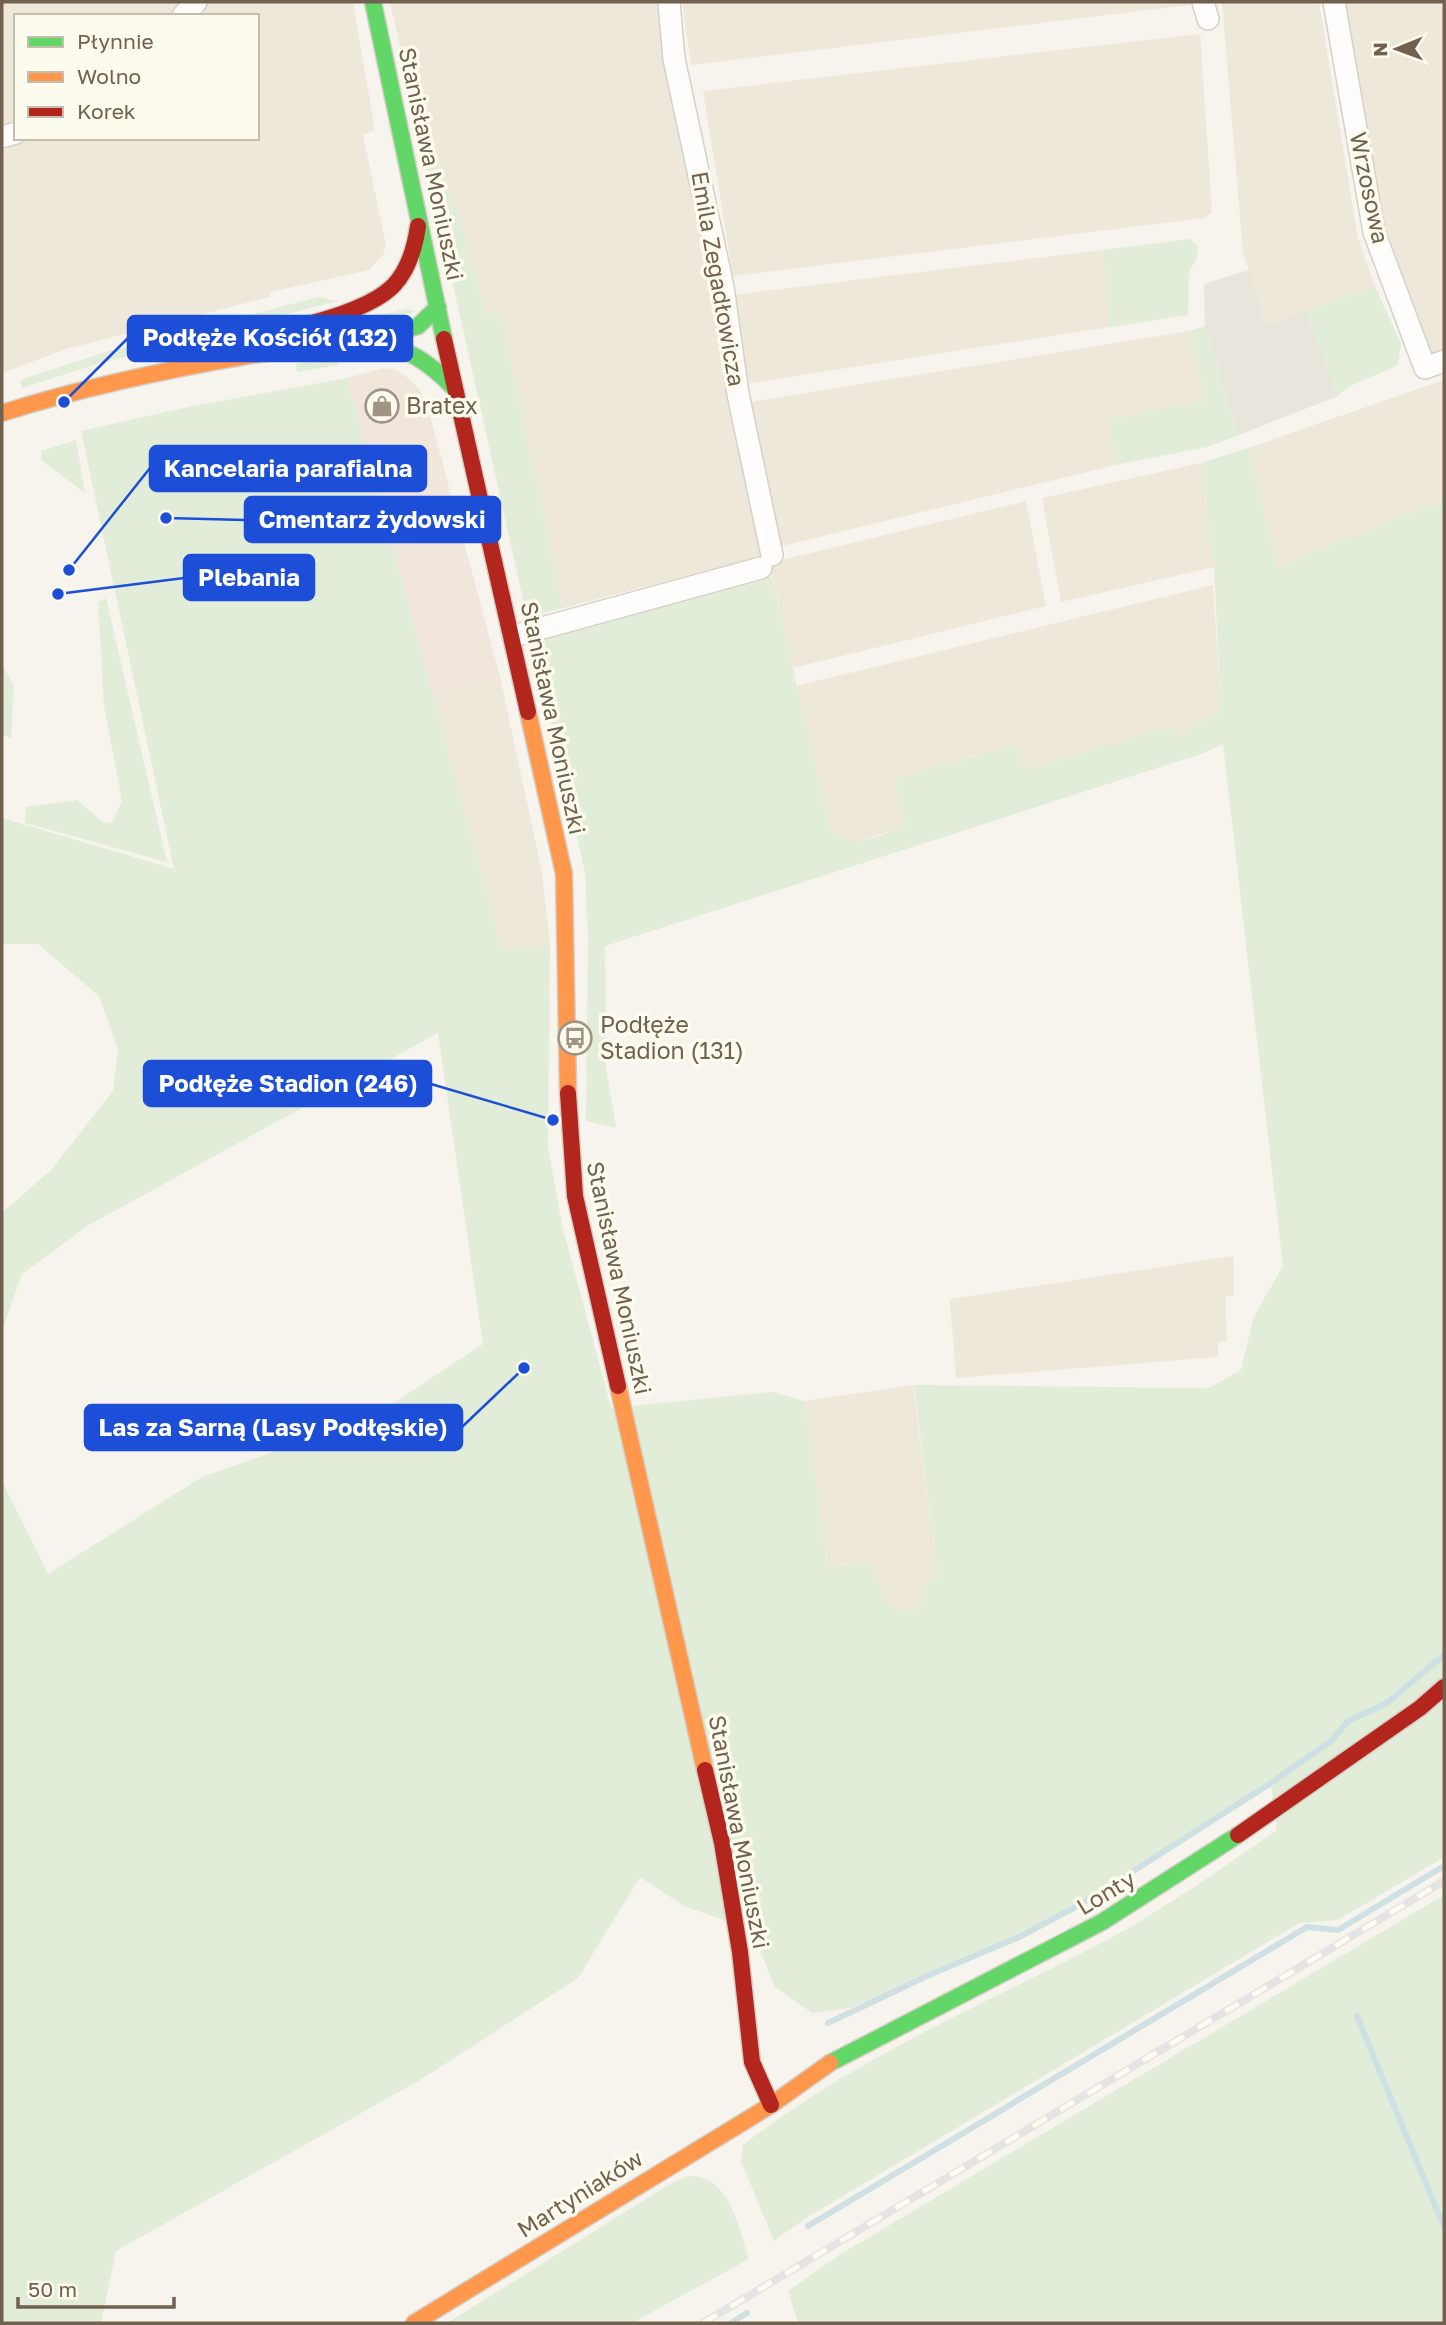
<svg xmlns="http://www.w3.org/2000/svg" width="1446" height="2325" viewBox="0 0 1446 2325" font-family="'Golos Text',sans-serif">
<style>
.residential{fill:#eee8da}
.commercial{fill:#f0e6db}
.industrial{fill:#e8e5dd}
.green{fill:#e1edd8}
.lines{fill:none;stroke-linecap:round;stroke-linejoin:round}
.stream{stroke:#cfe0e5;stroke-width:6}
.street-casing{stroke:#d5d1ca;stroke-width:24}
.fast-casing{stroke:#d4d0c7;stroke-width:19}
.slow-casing{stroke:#d4d0c7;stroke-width:19}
.jam-casing{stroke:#d4d0c7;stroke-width:19}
.street{stroke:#fefdfc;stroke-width:21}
.fast{stroke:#63d668;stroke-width:16}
.slow{stroke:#ff974d;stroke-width:16}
.jam{stroke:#b3261e;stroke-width:16}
.rail-casing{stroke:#e5e3e4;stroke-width:8}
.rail{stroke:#fdfaee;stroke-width:5;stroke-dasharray:16;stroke-linecap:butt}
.labels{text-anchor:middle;stroke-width:7;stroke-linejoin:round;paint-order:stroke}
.street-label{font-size:23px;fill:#72614e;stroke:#fdfaee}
.poi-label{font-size:23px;fill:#72614e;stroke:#fdfaee;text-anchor:start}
.leader{fill:none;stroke:#1d4ed8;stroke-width:2.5}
.callout-dot{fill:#1d4ed8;stroke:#fdfaee;stroke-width:2.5}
.callout{fill:#1d4ed8;stroke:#1d4ed8;stroke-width:2.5}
.callout-label{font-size:24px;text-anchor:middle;font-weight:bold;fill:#fff}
</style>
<rect width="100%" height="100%" fill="#f6f4ec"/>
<!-- residential -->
<path class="residential" d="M2,2H183L171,16H16V122L2,126Z
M208,2H353L375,130L363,135L386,245L383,255L369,270L270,292V297L66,349L2,373V144L23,138H257V16H195Z
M390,2H661L730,394L763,556L563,608L501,315L485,313L461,219L447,186L434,169L410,57L401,51Z
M682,2H1194L1190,5L691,65Z
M1222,2H1319L1358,238L1375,286L1267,325L1243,252Z
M1343,2H1444V351L1430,357L1380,232Z
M1200,34L1212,212L1205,218L733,276L703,91Z
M1102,250L1110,327L745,384L732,295Z
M1190,331L1204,401L1110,420L1116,465L778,547L749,402Z
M1444,380V500L1277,568L1248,448Z
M1201,463L1214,567L1061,602L1042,498Z
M1026,501L1046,606L793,668L769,563Z
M1213,585L1221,710L1179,736L1170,726L1025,770L1015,745L895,779L905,826L855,843L841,838L829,825L796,686Z
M500,677L542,872L550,946L502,949L432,694Z
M1233,1256L1234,1295L1225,1296L1227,1341L1218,1342V1357L956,1378L950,1299Z
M913,1385L938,1578L922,1609H898L889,1605L869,1562L828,1568L805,1401Z"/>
<!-- commercial -->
<path class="commercial" d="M384,368L397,370L409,379L420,391L427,405L500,677L432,694L347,378Z"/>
<!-- industrial -->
<path class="industrial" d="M1249,270L1267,325L1306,311L1338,396L1239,435L1205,326L1204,284Z"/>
<!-- green -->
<path class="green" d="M401,51L410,57L434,169L447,186L461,219L485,313L501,314L563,608L527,617Z
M1190,239L1198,246L1197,259L1189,271L1188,315L1110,327L1102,250Z
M1375,286L1401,344L1398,364C1380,377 1353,379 1338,396L1306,311Z
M319,297L337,301L97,364L22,388L20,380L106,352Z
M407,309L417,311L357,329L355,321Z
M1205,326L1239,435L1207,447L1116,465L1109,420L1204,401L1190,331Z
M344,355L338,365L297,372L296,364Z
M347,378L502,949L550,946L548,1147L562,1225L611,1408L772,1392L805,1401L828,1568L869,1562L889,1604L899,1609H922V1588L928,1580L938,1578L914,1385L1209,1388L1241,1370L1254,1316L1283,1266L1223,744L1204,753L605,946L606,1068L616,1128L586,1121L588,934L585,872L532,642L536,635L772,577L829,825C855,853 873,837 905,826L895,779L1016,745L1025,770L1170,726L1180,736L1221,710L1214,567L1201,463L1248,448L1278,567L1444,500V1857L1338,1920L1299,1923L803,2220L774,2241L741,2161L743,2145C847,2064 968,2011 1084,1952C1152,1918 1215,1873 1277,1830L1271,1784L1085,1902L1017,1938L850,2008L812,2013L774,1986L752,1930L684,1906L640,1877L578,1978L420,2080L116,2251L101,2323H2V1481L48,1574L202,1477L373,1417L483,1344L438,1033L89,1225L22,1274L2,1331V1213L51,1170L113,1091L118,1049L99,996L38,944H2V818L174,869L81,431L188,407Z
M76,440L85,493L41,460V451Z
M106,598L167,862L25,823L26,807L77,800L103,822L112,823L122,801L104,706L98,602Z
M2,666L14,684L11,738L2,735Z
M1444,1895V2323H798L788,2291L841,2254Z
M688,2176C730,2175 738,2226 749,2259L632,2323H447L673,2182Z"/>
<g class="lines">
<!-- stream -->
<path class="stream" d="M1357,2016L1444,2227
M828,2023L929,1975L1017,1938L1085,1902L1271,1783L1331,1741L1348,1721L1387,1703L1444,1655
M808,2226L1307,1927L1338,1930L1444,1866
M731,2323L747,2313"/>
<defs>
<path id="street" d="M669,2L674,59L723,287L738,394L772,555
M1203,2L1208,19
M1334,2L1374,232L1425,368L1444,361
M183,16L196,2
M2,137L16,133
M513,636L761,568"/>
<path id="fast" d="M373,2L444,339
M370,342C406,346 430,363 455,389
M271,352L400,331L418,326L438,307
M830,2063L1102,1922L1238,1835"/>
<path id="slow" d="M2,413C91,385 179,367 271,352
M528,712L564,874L568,1093
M618,1386L705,1770
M414,2323L771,2105L830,2063"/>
<path id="jam" d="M444,339L528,712
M222,345C267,333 363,318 394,285C409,269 415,247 418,226
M568,1093L575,1196L618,1386
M705,1770L722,1843L740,1952L752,2062L771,2105
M1238,1835L1420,1708L1444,1687"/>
</defs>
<!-- street casing -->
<use href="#street" class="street-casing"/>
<!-- fast casing -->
<use href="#fast" class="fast-casing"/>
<!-- slow casing -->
<use href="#slow" class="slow-casing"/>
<!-- jam casing -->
<use href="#jam" class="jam-casing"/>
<!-- street -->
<use href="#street" class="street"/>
<!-- fast -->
<use href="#fast" class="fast"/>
<!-- slow -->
<use href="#slow" class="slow"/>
<!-- jam -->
<use href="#jam" class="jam"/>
<defs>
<path id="rail" d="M703,2323L1444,1881"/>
</defs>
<!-- rail casing -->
<use href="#rail" class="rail-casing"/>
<!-- rail -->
<use href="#rail" class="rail"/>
</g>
<!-- icons -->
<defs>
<symbol id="shop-ring" viewBox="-11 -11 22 22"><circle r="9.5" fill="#fdfaee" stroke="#a09485" stroke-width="1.5"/><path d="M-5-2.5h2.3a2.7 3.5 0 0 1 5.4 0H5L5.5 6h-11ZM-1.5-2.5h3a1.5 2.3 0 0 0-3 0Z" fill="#a09485"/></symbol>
<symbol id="bus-ring" viewBox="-11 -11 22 22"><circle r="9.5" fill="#fdfaee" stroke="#a09485" stroke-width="1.5"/><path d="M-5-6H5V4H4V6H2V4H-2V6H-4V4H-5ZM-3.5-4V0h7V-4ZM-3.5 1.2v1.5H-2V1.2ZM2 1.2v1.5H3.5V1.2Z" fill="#a09485"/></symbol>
</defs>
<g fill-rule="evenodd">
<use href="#shop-ring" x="363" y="387" width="38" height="38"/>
<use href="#bus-ring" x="556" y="1019" width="38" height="38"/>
</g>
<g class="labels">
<!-- street labels -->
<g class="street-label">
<text transform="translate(431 164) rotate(78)" y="8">Stanisława Moniuszki</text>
<text transform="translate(1369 188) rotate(78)" y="8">Wrzosowa</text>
<text transform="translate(718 279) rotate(80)" y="8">Emila Zegadłowicza</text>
<text transform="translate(553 718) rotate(78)" y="8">Stanisława Moniuszki</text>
<text transform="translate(619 1278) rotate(78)" y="8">Stanisława Moniuszki</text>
<text transform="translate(739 1832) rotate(79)" y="8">Stanisława Moniuszki</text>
<text transform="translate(1106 1893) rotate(-31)" y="8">Lonty</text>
<text transform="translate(580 2194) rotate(-32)" y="8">Martyniaków</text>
</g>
<!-- poi labels -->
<g class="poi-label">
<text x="406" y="414">Bratex</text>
<text x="600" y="1033">Podłęże<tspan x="600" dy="26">Stadion (131)</tspan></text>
</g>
</g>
<!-- callouts -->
<path class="leader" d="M64 402L128 338M69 570L150 468M166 518L245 520M58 594L184 578M553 1120L431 1084M524 1368L462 1427"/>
<g class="callout-dot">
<circle cx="64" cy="402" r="7"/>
<circle cx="69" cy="570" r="7"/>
<circle cx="166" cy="518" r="7"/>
<circle cx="58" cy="594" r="7"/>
<circle cx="553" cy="1120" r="7"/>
<circle cx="524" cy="1368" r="7"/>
</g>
<g class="callout">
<rect x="128" y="316" width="284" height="45" rx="7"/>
<rect x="150" y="446" width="276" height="45" rx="7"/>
<rect x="245" y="497" width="255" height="45" rx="7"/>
<rect x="184" y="555" width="130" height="45" rx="7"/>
<rect x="144" y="1061" width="287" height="45" rx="7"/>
<rect x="85" y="1405" width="377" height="45" rx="7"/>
</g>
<g class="callout-label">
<text x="270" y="346">Podłęże Kościół (132)</text>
<text x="288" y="477">Kancelaria parafialna</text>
<text x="372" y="528">Cmentarz żydowski</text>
<text x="249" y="586">Plebania</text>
<text x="288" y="1092">Podłęże Stadion (246)</text>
<text x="273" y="1436">Las za Sarną (Lasy Podłęskie)</text>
</g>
<!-- border -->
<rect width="1446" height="2325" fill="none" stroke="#72614e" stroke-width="7"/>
<!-- legend -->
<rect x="14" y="14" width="245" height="126" fill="#fdfaee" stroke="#c5bdae" stroke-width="2"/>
<rect x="28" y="37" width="35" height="10" fill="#63d668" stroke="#c5bdae" stroke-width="2"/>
<text x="77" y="49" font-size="21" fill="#72614e">Płynnie</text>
<rect x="28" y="72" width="35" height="10" fill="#ff974d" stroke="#c5bdae" stroke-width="2"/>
<text x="77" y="84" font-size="21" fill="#72614e">Wolno</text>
<rect x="28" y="107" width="35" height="10" fill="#b3261e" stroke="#c5bdae" stroke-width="2"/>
<text x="77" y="119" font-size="21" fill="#72614e">Korek</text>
<!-- north arrow -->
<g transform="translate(1397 49) rotate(269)" stroke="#fdfaee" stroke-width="5" paint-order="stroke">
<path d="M0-5L12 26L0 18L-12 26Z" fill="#72614e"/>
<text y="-10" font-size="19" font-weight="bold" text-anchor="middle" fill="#72614e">N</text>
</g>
<!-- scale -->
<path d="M18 2297v10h156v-10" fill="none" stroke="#72614e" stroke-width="3.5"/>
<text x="28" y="2297" font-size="21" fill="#72614e" stroke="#fdfaee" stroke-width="5" paint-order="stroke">50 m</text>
</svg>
